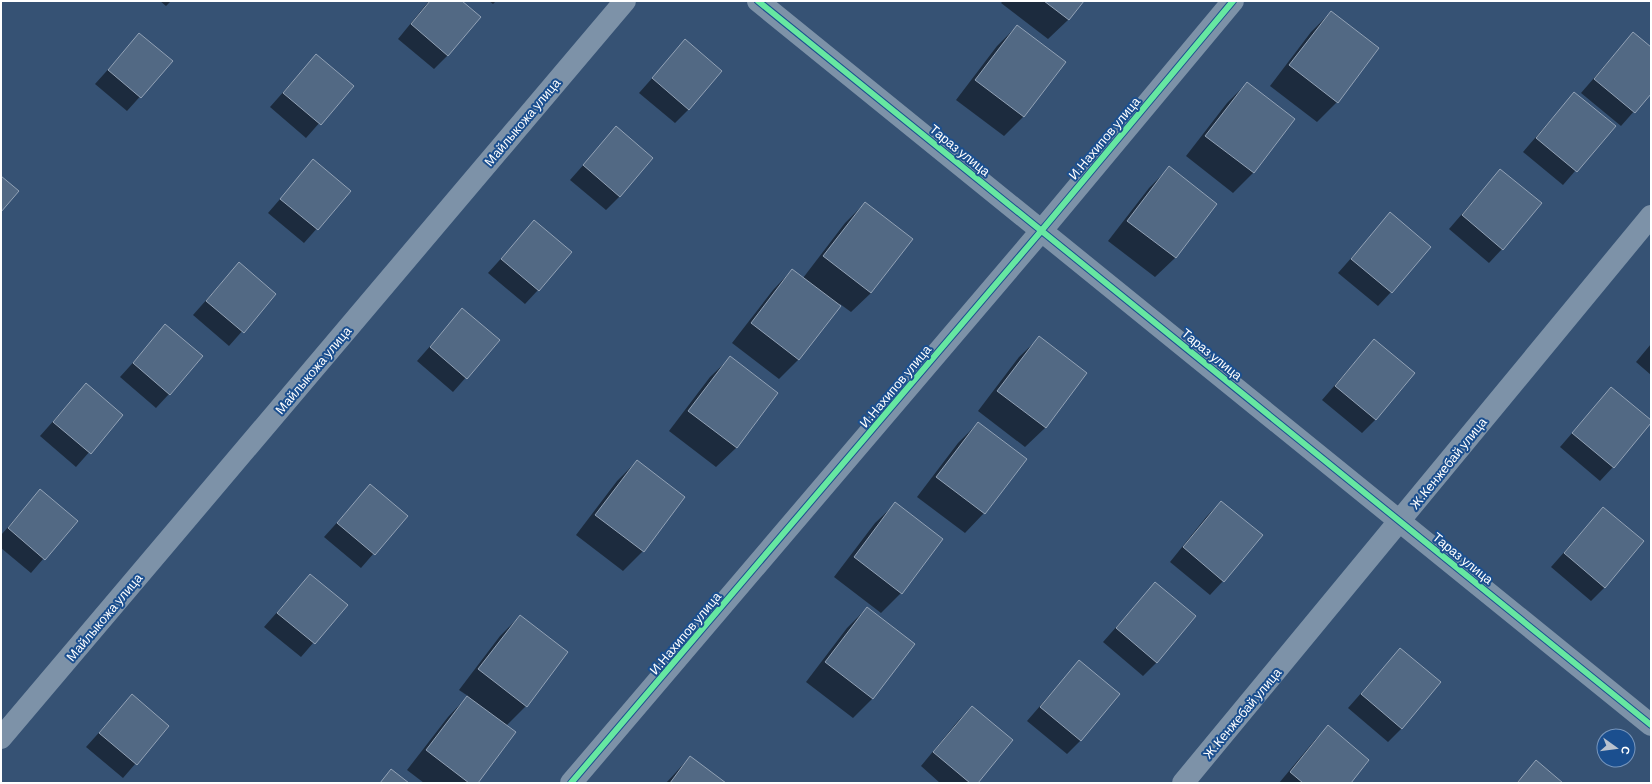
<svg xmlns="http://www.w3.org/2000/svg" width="1652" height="784" viewBox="0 0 1652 784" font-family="Barlow,sans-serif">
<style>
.shadow{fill:#0007}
.building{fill:#526984;stroke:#92a2b6}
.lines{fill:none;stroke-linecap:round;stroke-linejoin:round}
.minor{stroke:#7d92a8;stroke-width:22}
.cycleway-casing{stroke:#1b4f8f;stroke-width:8}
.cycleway{stroke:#66e7a1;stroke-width:6}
.labels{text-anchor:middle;stroke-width:4;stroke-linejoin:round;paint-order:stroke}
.street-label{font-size:13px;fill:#fff;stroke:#1b4f8f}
</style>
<rect width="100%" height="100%" fill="#365274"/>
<!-- shadow -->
<path class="shadow" d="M160,1H171L166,6Z
M429,1H460L448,55L434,69L398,39Z
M489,1H496L493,4Z
M1003,1H1083L1068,20L1048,39L1001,3Z
M1331,12L1337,102L1317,122L1270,86L1311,32Z
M1017,26L1064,63L1023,117L1004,136L956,100L997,46Z
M1633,33L1651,49V92L1621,126L1581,93Z
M139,35L171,62L127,111L95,84Z
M685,41L689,109L675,123L639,93Z
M316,55L352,86L306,138L270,107Z
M1247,83L1294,119L1253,173L1233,193L1186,156L1227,103Z
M1574,93L1614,126L1563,185L1523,152Z
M616,128L620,196L606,210L570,180Z
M313,161L350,191L304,243L268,213Z
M1169,168L1216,204L1175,258L1155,277L1108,241L1149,188Z
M1500,170L1502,249L1489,263L1449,229Z
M865,203L871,293L851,312L840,304L798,360L779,379L732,343L773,290L792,270L803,278L845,223Z
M1390,214L1391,292L1378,306L1338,273Z
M534,222L538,290L525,304L488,273Z
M239,263L275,294L229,346L193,315Z
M462,310L499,340L453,392L417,361Z
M166,326L169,394L156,408L120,377Z
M1039,338L1086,373L1045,428L1025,447L978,411L1019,357Z
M1374,340L1376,419L1362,433L1322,400Z
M1651,344V375L1636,362Z
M730,358L777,394L736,448L716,467L669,431L710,377Z
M86,384L122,415L76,467L40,436Z
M1611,388L1613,467L1600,481L1560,447Z
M978,423L984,513L965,533L917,497L958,443Z
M637,461L643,551L623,571L576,535L617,481Z
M370,486L406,516L361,568L324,537Z
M40,491L76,521L31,573L1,548V535Z
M1221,502L1223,581L1210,595L1170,562L1207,516Z
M895,504L942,540L901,593L881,613L834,577L875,523Z
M1603,508L1605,587L1591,601L1551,567Z
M310,575L346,605L301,657L264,627Z
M1155,583L1157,662L1143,676L1103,642Z
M867,608L873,698L853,718L806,682L847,628Z
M520,616L526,706L506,726L477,783H424L407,770L448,717L468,696L459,690L500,636Z
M1400,649L1402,728L1388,742L1348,708Z
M1079,661L1081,740L1067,754L1027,721Z
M132,696L168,726L123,778L86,747Z
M972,707L976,783H940L921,766L958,721Z
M1328,727L1349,783H1279L1315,740Z
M690,757L724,783H666Z
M1536,762L1562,783H1516Z"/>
<!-- building -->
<path class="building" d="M430,1H462L481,17L448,56L411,24Z
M1044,1H1084L1069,20Z
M1331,11L1379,48L1338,103L1289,65Z
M1017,25L1066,62L1024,117L975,80Z
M1633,32L1651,47V94L1635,113L1594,79Z
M139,33L173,61L141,98L108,70Z
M685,39L722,71L689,110L652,78Z
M316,54L354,86L321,125L283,93Z
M1247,82L1295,119L1254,173L1205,136Z
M1574,92L1616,126L1577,172L1536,138Z
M616,126L653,158L620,197L583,165Z
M313,159L351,191L318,230L280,199Z
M1169,166L1217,204L1176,258L1127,221Z
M1500,169L1542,203L1503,250L1462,215Z
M1,176L19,191L1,212Z
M865,202L913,239L871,293L823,256Z
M1390,212L1431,247L1392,293L1351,259Z
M534,220L572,252L539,291L501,259Z
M239,262L276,294L244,333L206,301Z
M792,269L841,306L799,360L751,323Z
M462,308L500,340L467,379L430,347Z
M165,324L203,356L170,395L133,363Z
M1039,336L1087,373L1046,428L997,391Z
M1374,339L1415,373L1376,420L1335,386Z
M730,356L778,393L737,448L688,411Z
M86,383L123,415L91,454L53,422Z
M1611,387L1651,420V423L1614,468L1572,433Z
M978,422L1027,459L985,514L936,477Z
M637,460L685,497L644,552L595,515Z
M370,484L408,516L375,555L337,523Z
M40,489L78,521L45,560L8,528Z
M1221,501L1263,535L1224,582L1183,547Z
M895,502L943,539L902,594L854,557Z
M1603,507L1644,541L1605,588L1564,553Z
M310,574L348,605L315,644L277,613Z
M1155,582L1196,616L1157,663L1116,628Z
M867,607L915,644L873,699L825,662Z
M520,615L568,652L527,707L478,669Z
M1400,648L1441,682L1402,729L1361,694Z
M1079,660L1120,694L1081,741L1040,707Z
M132,694L169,726L137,765L99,733Z
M467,696L516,732L478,783H469L426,750Z
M972,706L1013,740L978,783H970L933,752Z
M1328,725L1369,760L1351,783H1303L1290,772Z
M690,756L726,783H670Z
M1536,760L1563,783H1517Z
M391,769L409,783H380Z"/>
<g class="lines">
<!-- minor -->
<path class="minor" d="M758,1L1651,725
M1,738L625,1
M571,783L1042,230L1233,1
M1183,783L1651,216"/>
<defs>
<path id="cycleway" d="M758,1L1651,725
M571,783L1042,230L1233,1"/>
</defs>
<!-- cycleway casing -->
<use href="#cycleway" class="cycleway-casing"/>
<!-- cycleway -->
<use href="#cycleway" class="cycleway"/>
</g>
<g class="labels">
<!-- street labels -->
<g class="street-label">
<text transform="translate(522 122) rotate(-50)" y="5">Майлыкожа улица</text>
<text transform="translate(1104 138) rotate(-50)" y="5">И.Нахипов улица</text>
<text transform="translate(960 150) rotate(39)" y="5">Тараз улица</text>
<text transform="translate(1212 354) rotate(39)" y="5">Тараз улица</text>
<text transform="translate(313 370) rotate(-50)" y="5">Майлыкожа улица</text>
<text transform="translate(895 386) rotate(-50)" y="5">И.Нахипов улица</text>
<text transform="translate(1448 463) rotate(-51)" y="5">Ж.Кенжебай улица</text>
<text transform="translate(1463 558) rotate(39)" y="5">Тараз улица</text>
<text transform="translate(104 617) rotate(-50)" y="5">Майлыкожа улица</text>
<text transform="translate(685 633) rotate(-50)" y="5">И.Нахипов улица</text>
<text transform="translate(1242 713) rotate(-50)" y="5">Ж.Кенжебай улица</text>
</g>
</g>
<!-- border -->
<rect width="1652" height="784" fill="none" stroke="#ffffff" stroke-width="4"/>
<!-- north arrow -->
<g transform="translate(1616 748) rotate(104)"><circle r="19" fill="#1b4f8f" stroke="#7695bc"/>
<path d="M0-3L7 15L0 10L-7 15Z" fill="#b9c2ce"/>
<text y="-6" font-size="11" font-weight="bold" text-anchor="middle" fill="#ffffff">С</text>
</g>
</svg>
